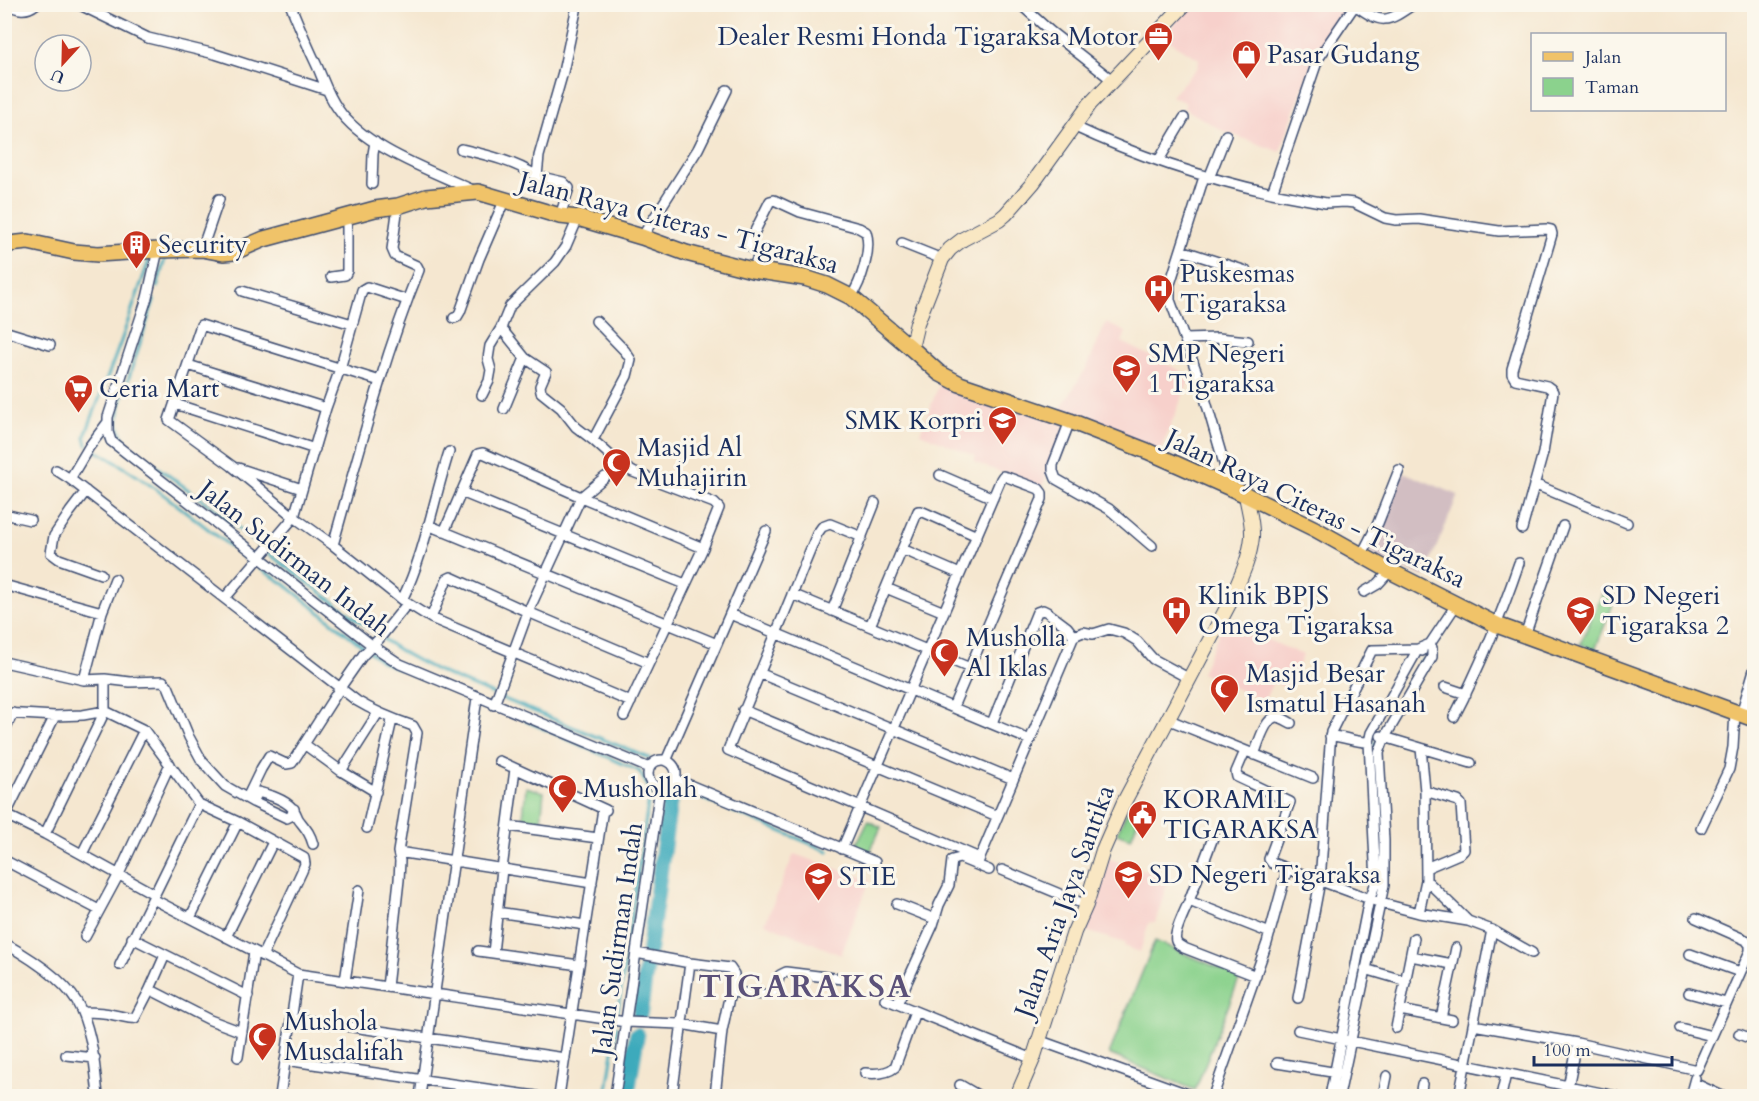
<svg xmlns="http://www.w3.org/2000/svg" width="1759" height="1101" viewBox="0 0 1759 1101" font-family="Cardo,serif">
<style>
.built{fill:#f7d0cb}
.industrial{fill:#d2bec2}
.green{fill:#8bd28d;stroke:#538076;stroke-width:1.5}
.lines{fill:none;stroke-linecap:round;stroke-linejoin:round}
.stream{stroke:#3daabc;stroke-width:3}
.river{stroke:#3daabc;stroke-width:16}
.street-casing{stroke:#3c4b6f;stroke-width:12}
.secondary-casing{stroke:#3c4b6f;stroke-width:16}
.primary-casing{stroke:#3c4b6f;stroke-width:18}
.street{stroke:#fff;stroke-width:9}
.secondary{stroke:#f9e7c3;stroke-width:14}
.primary{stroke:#f0c369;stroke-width:15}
.labels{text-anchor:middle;stroke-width:6;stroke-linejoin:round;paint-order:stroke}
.poi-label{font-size:26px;fill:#1b2f5e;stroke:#fbf7ec;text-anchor:start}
.street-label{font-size:26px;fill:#1b2f5e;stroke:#fbf7ec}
.district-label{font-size:32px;font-weight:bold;letter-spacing:1.5px;fill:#5b5179;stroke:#fbf7ec}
</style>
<rect width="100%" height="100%" fill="#fbf7ec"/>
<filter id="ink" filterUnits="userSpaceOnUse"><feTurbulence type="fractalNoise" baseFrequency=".0167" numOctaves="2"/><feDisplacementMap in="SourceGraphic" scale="12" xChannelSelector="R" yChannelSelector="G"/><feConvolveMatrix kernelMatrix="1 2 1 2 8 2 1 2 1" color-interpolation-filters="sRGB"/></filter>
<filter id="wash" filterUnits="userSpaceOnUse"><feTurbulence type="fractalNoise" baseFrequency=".008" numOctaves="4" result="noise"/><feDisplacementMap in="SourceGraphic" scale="24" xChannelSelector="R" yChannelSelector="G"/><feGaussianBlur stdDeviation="1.35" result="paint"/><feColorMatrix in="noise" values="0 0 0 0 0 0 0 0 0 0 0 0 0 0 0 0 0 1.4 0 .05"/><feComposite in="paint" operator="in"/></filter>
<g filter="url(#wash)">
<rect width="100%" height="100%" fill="#f5e7d0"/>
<!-- built -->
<path class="built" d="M1192,5H1349L1314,57L1280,152L1223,131L1184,108L1186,103L1171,96L1198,67L1199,59L1163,37Z
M1106,323L1126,332L1122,342L1191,376L1160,451L1059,411L1087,367Z
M941,380L1065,425L1042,488L974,462L976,456L920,433Z
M1224,621L1303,655L1289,689L1273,682L1264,701L1201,673Z
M794,854L870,880L841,955L765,923Z
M1106,858L1169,878L1155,923L1149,922L1140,952L1124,946L1125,943L1083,930Z"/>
<!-- industrial -->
<path class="industrial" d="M1403,472L1458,495L1424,577L1369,554Z"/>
<!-- green -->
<path class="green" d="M1603,592L1616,597L1595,650L1580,644Z
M526,787L544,792L541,821L523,817Z
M1128,809L1140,815L1131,838L1117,833Z
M868,821L881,827L869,854L855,847Z
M1155,941L1240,977L1195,1090L1109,1054Z"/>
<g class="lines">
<!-- stream -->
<path class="stream" d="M157,287L166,255
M154,300L120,405L118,424L121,434L128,446L215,509L262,548
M87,445L85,436L120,344L151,255
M91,448C148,478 198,522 249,561
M268,553L378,635
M259,568L283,583L365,648
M383,639C415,663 456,679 493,694
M370,652L383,662L400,669
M409,672L474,700
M499,697L649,758
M480,703L511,715
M526,721L639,771L650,790L618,1010
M1383,728L1422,660
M1375,742V755
M677,788L828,851
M1377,800L1379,835
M1348,1034L1366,939
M1342,1060L1344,1047
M606,1096L617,1026"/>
<!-- river -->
<path class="river" d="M649,951L671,792L677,788
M640,1013L647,962
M627,1096L637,1035"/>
</g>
</g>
<g filter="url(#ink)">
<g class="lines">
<defs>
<path id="street" d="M7,4C18,10 26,12 36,4
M78,4L148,38L215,54L327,90
M290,4C299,26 308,47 318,68C324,82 329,97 338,109C363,147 434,172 475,191
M1020,4L1050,31L1112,80
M1073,126C1137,156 1203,178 1272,193L1318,59L1355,5C1383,25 1386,23 1414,4
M461,149C487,155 514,161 537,176
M1159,160L1184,118
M1204,177L1170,284V300L1200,381L1231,488
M1209,178L1226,135
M372,184L373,154L375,142
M1272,193L1326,203L1345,202L1354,203L1385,218L1396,220L1419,219L1499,231L1546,229L1551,230L1552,234L1550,241L1512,369V374L1515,379L1547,386L1551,389L1553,392L1543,453L1522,529
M560,216L569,188L563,182L537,176L539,156L563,72L576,11L575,4
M642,237L698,149L727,90
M902,243L942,259
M202,249L219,199
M158,250L147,298L108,417V432L111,441L373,646L400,664L649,768
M1181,250L1246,271
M752,270L760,253L749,246V243L770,201L774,200L800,212L859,228L866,232C872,250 861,282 851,297
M331,277L345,275L347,271V217
M242,291L352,324
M454,318L457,317L460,312L479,259L505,199
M501,328L525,358L504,409
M4,331L50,345
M1185,339L1218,338L1248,341
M525,358L546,372L540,386L541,392L561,408L576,427L593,440L621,465L633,472L714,503L719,508L703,548L624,716
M188,365L326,408
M380,381L201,325L169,420L232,466L294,517L333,545L402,600L431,618L631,702
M482,395L489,381L491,370L488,359L490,346L501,328L510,306L555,262L566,246L578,218
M175,404L315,449
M1070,421L1053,465V471L1056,479L1109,509L1152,546
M593,440L627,376L631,360L625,351L596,321
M238,468L302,489
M56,470L70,479L357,701C375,712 393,719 413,726L417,733L398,852L400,861L399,880L387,987
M940,475L993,498
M70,479L89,447L108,422
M1534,484L1627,523
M86,491L70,512L54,536L51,553L59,559L101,574
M461,492L685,584
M4,514L30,520
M428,525L717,644
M444,532L478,454L483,453L581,497L703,548
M862,537L830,524L822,527L817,534L728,750L977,857L980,856
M333,545C359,453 383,359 419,270L417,266L395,256L392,249L398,206
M902,549L960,574
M1362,554L1378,523L1399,470
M4,585L102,612
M886,588L944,612
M1364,592L1378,584L1390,571
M792,594L970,668
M225,598L294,517L326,408L340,369L362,290L367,287L407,300
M402,600C425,553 433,502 449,452
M832,611L875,503
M730,614L1030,740
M431,618L447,579L451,577L528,612L649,663
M870,626L918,511H921L977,536
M1525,635L1563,526
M4,662L84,680L105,679L130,682L163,681L168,686L189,737L202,761L225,786L253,802L258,792C269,795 284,799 292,808C296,811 296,816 299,820C306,829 310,833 313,844
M759,673L1013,779
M84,680L102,612L115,579
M1445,687L1466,694
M494,705L528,612L581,497L605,477
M743,710L997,816
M4,713L55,716L83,715L105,711L144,730L199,804L238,822L304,858L305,864L302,871L262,956
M1741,714L1754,670
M1454,717C1480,667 1501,616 1519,563
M1167,719L1313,778
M992,723L1037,612L1043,610L1047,612L1067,627L1074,636
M4,731L13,713
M1330,736C1344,736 1356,743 1369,742
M1381,736L1471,763
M304,744L341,771L376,792
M1421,748L1425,791L1426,880
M1245,751L1236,772L1237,777L1290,802L1269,859L1272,863L1381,903L1419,913L1468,921L1492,930L1459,1096
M1254,755C1258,745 1265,717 1277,717C1281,717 1287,721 1291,723
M648 774a14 14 0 1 1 28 0a14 14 0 1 1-28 0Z
M499,761L606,810
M666,761L766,531
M341,771L378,713
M675,779L875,862
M1425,791L1458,801L1461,804L1464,850L1461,853L1426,868
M247,798L261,769L269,756L286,764L292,763L340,688L363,655L379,639L407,604
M253,802L287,818L291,816L294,809
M4,814L45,834L154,894
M4,818L55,716
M508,826L598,838
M367,828L392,720
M1701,828L1729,769L1733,747L1735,712
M45,834L105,711V679
M842,849L1001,479L1003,476L1007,477L1039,489L1042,493V499L953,707
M398,852L592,883
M82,854L144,730
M4,860L99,910
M977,865L1074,636L1083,632L1093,634L1109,629L1124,633L1137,641L1153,659L1190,679
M1002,870L1086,905
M153,899L298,974L626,1022L681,1024L722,1031
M1189,901L1214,835
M897,904L935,919
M497,912L585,925
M1419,913L1426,880L1468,921
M190,918L238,822
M1492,930L1532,953
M85,937L119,874L170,764
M226,937L273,842
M132,938L248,996
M4,943C29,957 70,983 81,1010C93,1038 95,1067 98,1096
M478,951L493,953L502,869L515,769
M493,953L579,965
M636,953L690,963L730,968L734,974L722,1031L715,1096
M1690,954L1740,972
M165,955L150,989L153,991L210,1020L242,1032
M1411,956L1452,964
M120,965L199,804
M1365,969L1406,981
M1256,976L1184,948C1181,946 1177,945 1176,941C1173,933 1186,909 1189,901L1270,933
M345,981L359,890
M729,992L771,995L775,990L780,975L786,972L842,979
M1689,993L1726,1003
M1298,998L1320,881L1331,732L1372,650L1418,649L1422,651
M885,999L1033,1059
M897,1004L933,925L939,905L949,885L952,860L960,858L989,870
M1400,1010L1452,1020
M82,1012C93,1012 104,1012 114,1015C122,1016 128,1019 135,1018L150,989
M291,1018L565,1058
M1441,1018L1456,948
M1473,1025L1577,1043L1697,1070L1750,951V945L1746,940L1696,918
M1396,1028L1414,938
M1680,1028L1712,1036
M1298,1030L1616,1096
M1739,1034L1754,1040
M1038,1040L1193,1096
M66,1055L95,1058
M238,1057L254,952
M285,1060L536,1096
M1277,1063L1338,1073
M865,1073C875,1074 887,1074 895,1067L915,1012
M1694,1083L1722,1096
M960,1085L979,1096
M1568,1087L1577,1043
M280,1096L298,974
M420,1096L477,698
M559,1096L603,809
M615,1096L660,788
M672,1096L690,963
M1213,1096L1267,943L1287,870
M1330,1096L1368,904L1376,882L1369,742L1371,733L1418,649L1430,644L1456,605
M1339,1096L1384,885V840L1379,753L1385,737L1432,657V648L1430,644
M1383,1096L1387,1076
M1420,1096L1422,1084
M1501,1096L1506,1074
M1690,1096L1695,1078"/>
<path id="secondary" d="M911,348L917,323L942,259L950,249L963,239L999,220L1006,214L1033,183L1090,104L1185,4
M1017,1096L1033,1059L1074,932L1086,905L1103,850L1124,802L1229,604C1238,583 1250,560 1252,537C1253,523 1248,508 1246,495"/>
<path id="primary" d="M4,247L9,244L28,242L74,252L98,254L158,250L202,249L223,253L234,252L264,239L375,209L398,206L426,197L478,192L560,216L578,218L642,237L686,253L752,270L805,278L827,285L851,297L911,348L939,373L960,384L1070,421L1147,451L1246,495L1315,529L1390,571L1497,625L1754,719"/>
</defs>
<!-- street casing -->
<use href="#street" class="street-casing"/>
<!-- secondary casing -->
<use href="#secondary" class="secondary-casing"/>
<!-- primary casing -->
<use href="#primary" class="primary-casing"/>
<!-- street -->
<use href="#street" class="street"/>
<!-- secondary -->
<use href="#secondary" class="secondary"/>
<!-- primary -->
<use href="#primary" class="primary"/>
</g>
</g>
<!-- icons -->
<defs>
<symbol id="office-pin" viewBox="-11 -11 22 30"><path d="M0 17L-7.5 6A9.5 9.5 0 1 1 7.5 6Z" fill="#c8321e" stroke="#fbf7ec"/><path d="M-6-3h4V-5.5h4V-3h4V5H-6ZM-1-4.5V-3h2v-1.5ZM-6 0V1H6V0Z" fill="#fff"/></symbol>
<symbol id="shop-pin" viewBox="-11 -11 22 30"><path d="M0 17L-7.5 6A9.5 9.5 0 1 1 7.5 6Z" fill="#c8321e" stroke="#fbf7ec"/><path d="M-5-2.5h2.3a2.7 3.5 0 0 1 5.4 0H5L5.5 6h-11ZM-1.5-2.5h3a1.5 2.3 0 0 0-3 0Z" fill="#fff"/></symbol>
<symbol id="building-pin" viewBox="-11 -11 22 30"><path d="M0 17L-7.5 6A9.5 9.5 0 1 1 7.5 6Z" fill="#c8321e" stroke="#fbf7ec"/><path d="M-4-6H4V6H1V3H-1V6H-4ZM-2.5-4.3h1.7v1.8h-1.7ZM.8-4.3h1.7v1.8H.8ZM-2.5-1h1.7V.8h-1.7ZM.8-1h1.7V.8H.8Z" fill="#fff"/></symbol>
<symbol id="hospital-pin" viewBox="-11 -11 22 30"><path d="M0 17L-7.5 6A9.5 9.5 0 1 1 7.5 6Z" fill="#c8321e" stroke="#fbf7ec"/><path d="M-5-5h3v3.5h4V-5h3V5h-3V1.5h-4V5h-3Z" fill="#fff"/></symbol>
<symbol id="school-pin" viewBox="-11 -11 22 30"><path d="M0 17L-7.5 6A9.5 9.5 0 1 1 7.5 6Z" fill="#c8321e" stroke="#fbf7ec"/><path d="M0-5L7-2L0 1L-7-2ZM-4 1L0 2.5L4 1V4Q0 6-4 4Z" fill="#fff"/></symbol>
<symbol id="supermarket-pin" viewBox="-11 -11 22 30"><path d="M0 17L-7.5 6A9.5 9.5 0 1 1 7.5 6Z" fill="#c8321e" stroke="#fbf7ec"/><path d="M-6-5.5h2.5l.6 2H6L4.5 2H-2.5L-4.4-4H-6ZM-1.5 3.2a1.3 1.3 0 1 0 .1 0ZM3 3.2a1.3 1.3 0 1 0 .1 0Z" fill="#fff"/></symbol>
<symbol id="mosque-pin" viewBox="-11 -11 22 30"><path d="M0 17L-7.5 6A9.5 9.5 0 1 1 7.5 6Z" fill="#c8321e" stroke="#fbf7ec"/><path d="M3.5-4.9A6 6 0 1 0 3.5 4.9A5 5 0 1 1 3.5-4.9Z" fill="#fff"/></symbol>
<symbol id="civic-pin" viewBox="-11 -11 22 30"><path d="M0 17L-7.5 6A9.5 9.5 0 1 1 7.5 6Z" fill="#c8321e" stroke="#fbf7ec"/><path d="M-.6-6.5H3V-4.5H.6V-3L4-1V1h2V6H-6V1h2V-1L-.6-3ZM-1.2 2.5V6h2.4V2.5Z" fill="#fff"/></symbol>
<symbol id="university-pin" viewBox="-11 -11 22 30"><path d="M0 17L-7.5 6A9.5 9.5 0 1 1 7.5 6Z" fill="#c8321e" stroke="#fbf7ec"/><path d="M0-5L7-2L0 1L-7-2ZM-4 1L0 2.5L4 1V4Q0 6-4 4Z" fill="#fff"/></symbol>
</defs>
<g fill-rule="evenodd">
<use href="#office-pin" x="1142" y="20" width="33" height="45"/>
<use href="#shop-pin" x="1230" y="38" width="33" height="45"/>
<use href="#building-pin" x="120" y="228" width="33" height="45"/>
<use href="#hospital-pin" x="1142" y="272" width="33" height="45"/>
<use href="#school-pin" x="1110" y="352" width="33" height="45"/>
<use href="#supermarket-pin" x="62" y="372" width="33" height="45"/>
<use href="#school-pin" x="986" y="404" width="33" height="45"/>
<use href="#mosque-pin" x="600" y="446" width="33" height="45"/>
<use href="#hospital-pin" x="1160" y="594" width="33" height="45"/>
<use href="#school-pin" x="1564" y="594" width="33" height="45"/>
<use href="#mosque-pin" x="928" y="636" width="33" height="45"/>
<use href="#mosque-pin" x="1208" y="672" width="33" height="45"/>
<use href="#mosque-pin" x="546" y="772" width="33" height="45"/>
<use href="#civic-pin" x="1126" y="798" width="33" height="45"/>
<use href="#school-pin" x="1112" y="858" width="33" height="45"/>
<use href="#university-pin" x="802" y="860" width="33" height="45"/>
<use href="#mosque-pin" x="246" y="1020" width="33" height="45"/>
</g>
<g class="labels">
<!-- poi labels -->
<g class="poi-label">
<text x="1138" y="45" text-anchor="end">Dealer Resmi Honda Tigaraksa Motor</text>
<text x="1267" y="63">Pasar Gudang</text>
<text x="158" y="253">Security</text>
<text x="1180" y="282">Puskesmas<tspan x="1180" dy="30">Tigaraksa</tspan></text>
<text x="1148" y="362">SMP Negeri<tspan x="1148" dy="30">1 Tigaraksa</tspan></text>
<text x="99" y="397">Ceria Mart</text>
<text x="982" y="429" text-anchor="end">SMK Korpri</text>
<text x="637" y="456">Masjid Al<tspan x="637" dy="30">Muhajirin</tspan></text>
<text x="1198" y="604">Klinik BPJS<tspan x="1198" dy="30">Omega Tigaraksa</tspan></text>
<text x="1602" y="604">SD Negeri<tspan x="1602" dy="30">Tigaraksa 2</tspan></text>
<text x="966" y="646">Musholla<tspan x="966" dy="30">Al Iklas</tspan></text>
<text x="1246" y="682">Masjid Besar<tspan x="1246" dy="30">Ismatul Hasanah</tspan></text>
<text x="583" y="797">Mushollah</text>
<text x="1163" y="808">KORAMIL<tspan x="1163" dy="30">TIGARAKSA</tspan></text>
<text x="1149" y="883">SD Negeri Tigaraksa</text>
<text x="839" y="885">STIE</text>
<text x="284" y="1030">Mushola<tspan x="284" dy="30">Musdalifah</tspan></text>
</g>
<!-- street labels -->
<g class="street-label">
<text transform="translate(679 222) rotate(15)" y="9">Jalan Raya Citeras - Tigaraksa</text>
<text transform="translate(1316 508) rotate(26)" y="9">Jalan Raya Citeras - Tigaraksa</text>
<text transform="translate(295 558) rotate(38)" y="9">Jalan Sudirman Indah</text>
<text transform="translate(1064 901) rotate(-70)" y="9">Jalan Aria Jaya Santika</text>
<text transform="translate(617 939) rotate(-82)" y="9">Jalan Sudirman Indah</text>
</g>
<!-- district labels -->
<g class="district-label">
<text x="805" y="997">TIGARAKSA</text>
</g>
</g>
<!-- margin -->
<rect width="1759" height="1101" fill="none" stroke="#fbf7ec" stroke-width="24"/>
<!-- legend -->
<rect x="1531" y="33" width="195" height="78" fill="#fbf7ec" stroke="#a1a7b3" stroke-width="1.5"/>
<rect x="1543" y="52" width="30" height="9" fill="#f0c369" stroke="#a1a7b3" stroke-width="1.5"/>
<text x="1585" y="63" font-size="18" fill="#1b2f5e">Jalan</text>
<rect x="1543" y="78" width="30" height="18" fill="#8bd28d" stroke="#a1a7b3" stroke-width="1.5"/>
<text x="1585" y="93" font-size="18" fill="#1b2f5e">Taman</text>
<!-- north arrow -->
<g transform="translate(63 63) rotate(202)"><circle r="28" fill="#fbf7ec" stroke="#a1a7b3" stroke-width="1.5"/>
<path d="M0-4.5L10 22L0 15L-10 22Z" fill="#c8321e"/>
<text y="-9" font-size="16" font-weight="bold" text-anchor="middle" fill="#1b2f5e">U</text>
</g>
<!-- scale -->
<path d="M1534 1056v9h138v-9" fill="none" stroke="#1b2f5e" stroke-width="3"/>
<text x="1543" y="1056" font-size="18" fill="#1b2f5e" stroke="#fbf7ec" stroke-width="4.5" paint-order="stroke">100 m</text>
</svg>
